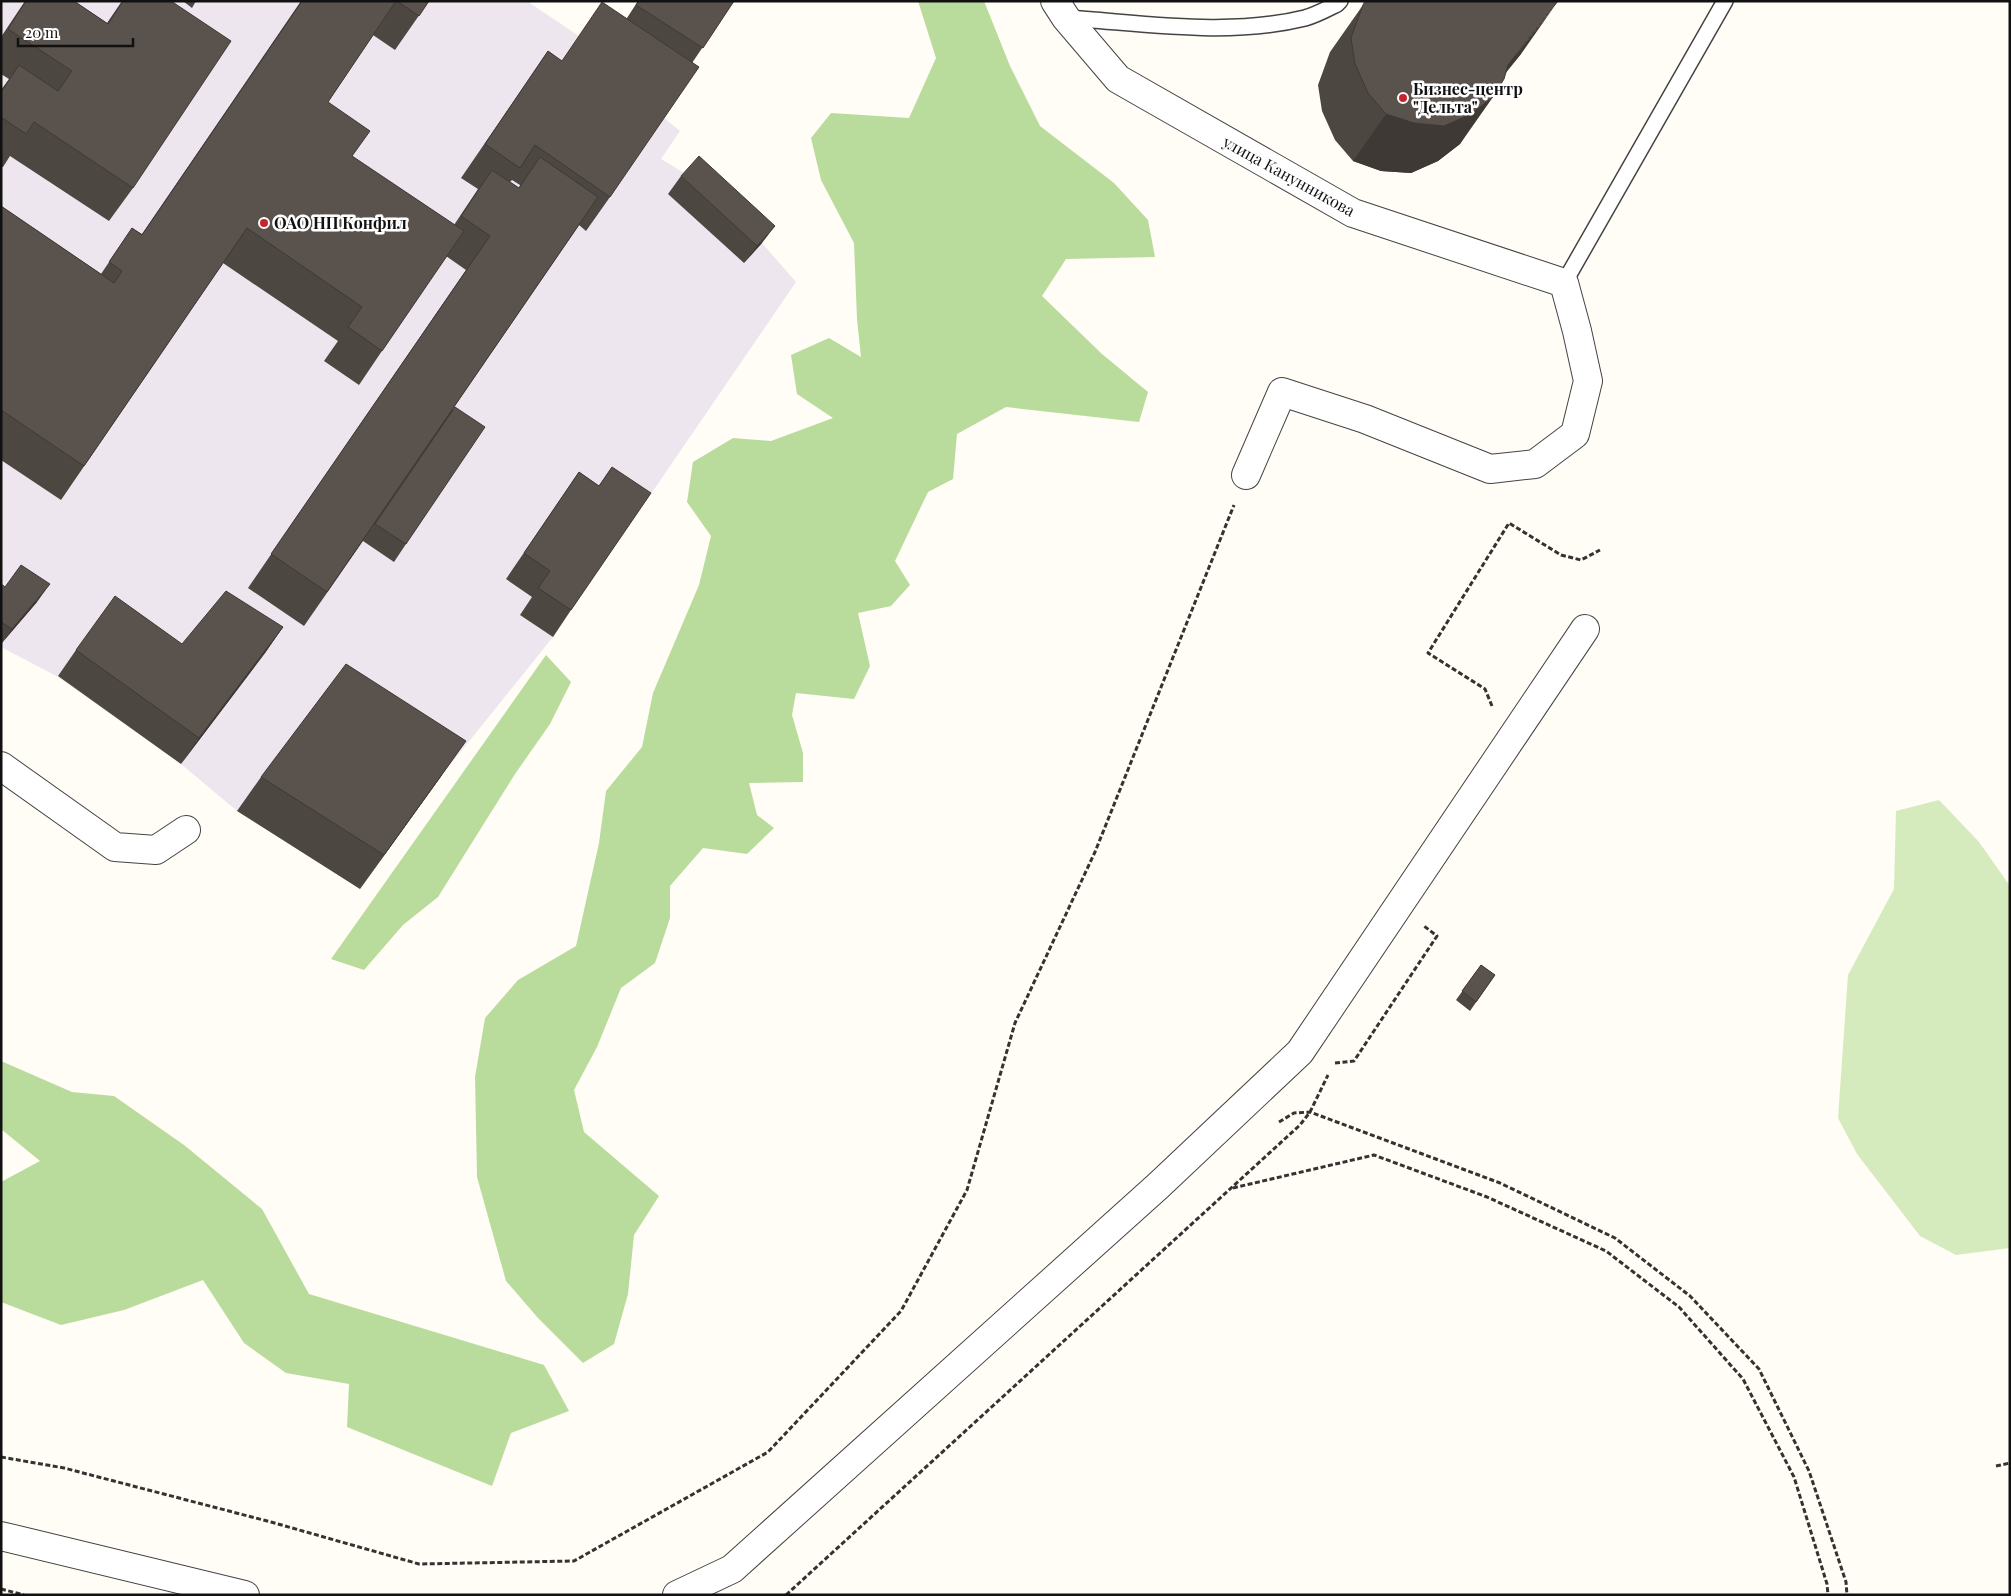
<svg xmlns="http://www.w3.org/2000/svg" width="2011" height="1596" viewBox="0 0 2011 1596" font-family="'Playfair Display',serif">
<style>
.industrial{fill:#eee6ef}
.green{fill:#d5ebbd}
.forest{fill:#b9dc9c}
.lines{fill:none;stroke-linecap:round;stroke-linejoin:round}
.service-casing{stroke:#444;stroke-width:18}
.minor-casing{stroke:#444;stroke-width:30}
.path{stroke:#333;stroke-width:3;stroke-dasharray:5 2.5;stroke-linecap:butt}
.service{stroke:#fff;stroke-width:15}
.minor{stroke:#fff;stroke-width:28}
.wall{fill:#4d4742;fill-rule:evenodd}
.shaded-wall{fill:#3f3936}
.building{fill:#5a524d;stroke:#3f3936}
.poi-dot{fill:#c4262e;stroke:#fff;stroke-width:2}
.labels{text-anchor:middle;stroke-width:5;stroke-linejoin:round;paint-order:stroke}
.poi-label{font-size:16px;font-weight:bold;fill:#111;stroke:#fff;text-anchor:start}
.street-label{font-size:16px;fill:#111;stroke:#fff}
</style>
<rect width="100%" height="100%" fill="#fffdf5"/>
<!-- industrial -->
<path class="industrial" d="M1,1H527L675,101L663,117L680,131L661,159L686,174L762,243L796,282L553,637L442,775L360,889L237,811L181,764L58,677L1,647Z"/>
<!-- green -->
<path class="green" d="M1939,800L1979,842L2010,886V1248L1956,1255L1920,1236L1857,1154L1838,1118L1848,975L1894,889L1896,811Z"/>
<!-- forest -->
<path class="forest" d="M918,1H984L1010,66L1040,126L1114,183L1148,220L1155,257L1066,259L1042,296L1102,354L1148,392L1139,422L1006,407L957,434L953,479L928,492L895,561L910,585L891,606L858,613L870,666L854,699L796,693L792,715L803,753V782L749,783L757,815L774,828L747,854L703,848L670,886V918L655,963L621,988L597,1047L574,1090L584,1132L659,1196L634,1235L628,1294L614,1344L583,1363L538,1318L506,1281L477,1177L475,1077L485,1018L518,980L576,946L599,843L606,791L642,747L653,693L699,585L711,536L687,502L693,462L733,438L771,441L833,418L797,394L791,355L829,338L861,357L857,319L854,243L821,180L811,138L831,113L909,118L936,58Z
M546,655L571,682L550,724L515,774L438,897L403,925L364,970L331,959Z
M1,1061L72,1092L114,1096L184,1145L262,1209L309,1294L544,1365L569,1411L511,1433L492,1486L347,1427L349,1384L286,1373L244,1343L203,1280L124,1310L61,1325L1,1302V1182L40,1161L1,1129Z"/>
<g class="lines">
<defs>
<path id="service" d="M1066,18C1144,23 1228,37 1305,18C1316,15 1327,9 1337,4L1340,1
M1564,283L1725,1"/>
<path id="minor" d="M1055,1L1066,18L1118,79L1353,213L1564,283L1577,331L1588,381L1575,434L1535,464L1490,469L1365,419L1282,392L1246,475
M1,766L115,847L156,850L186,830
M1,1536L245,1595
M677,1595L732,1569L1158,1186L1300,1052L1585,629"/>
</defs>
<!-- service casing -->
<use href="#service" class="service-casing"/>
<!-- minor casing -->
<use href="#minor" class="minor-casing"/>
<!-- path -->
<path class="path" d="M1492,706L1485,689L1428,653L1509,523L1561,555L1581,560L1600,550
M1335,1063L1354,1061L1437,936L1424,926
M1279,1122L1294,1113L1310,1112L1500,1183L1615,1238L1690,1296L1759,1369L1809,1471L1846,1582L1847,1595
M1233,1188L1374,1155L1487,1197L1606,1251L1679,1307L1743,1379L1794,1477L1827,1584L1828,1595
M1,1457L64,1468L271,1522L419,1564L574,1561L768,1452L901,1311L967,1190L1015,1023L1095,852L1234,505
M1996,1466L2010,1463
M1,1589L24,1595
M786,1595L1300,1125L1310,1112L1328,1075"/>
<!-- service -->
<use href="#service" class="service"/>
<!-- minor -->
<use href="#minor" class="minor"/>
</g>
<!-- wall -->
<path class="wall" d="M25,1H74L107,23L122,1H171L133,188L109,221L10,156L3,167H1V90L9,79L1,74V37Z
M183,1H196L192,8Z
M301,1H429L395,50L373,35L328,102L352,156L454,225L478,189L461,178L548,51L561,61L627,18L638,1H734L692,63L610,197L586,231L579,225L454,407L406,544L394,562L363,541L304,626L248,588L466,270L446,256L359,385L324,361L338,341L223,263L61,500L1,460V206L101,274L132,228L142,234ZM512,180L520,185L519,188L510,182Z
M1363,5L1521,54L1505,73L1460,144L1438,161L1411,173L1381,171L1353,161L1335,140L1322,111L1318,85L1330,52Z
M681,176L762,243L744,263L668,194Z
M612,467L571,610L553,637L520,615L532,597L506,579L579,472L599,486Z
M1,584L5,587L37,602L1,644Z
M283,627L265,653L181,764L58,676L76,650L182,644Z
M442,775L360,889L237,811L261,777Z
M1481,965L1495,975L1470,1011L1456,1000Z"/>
<!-- shaded-wall -->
<path class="shaded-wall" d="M1554,7L1521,54L1476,110L1493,97L1460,144L1438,161L1411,173L1381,171L1353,161L1386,114L1508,65Z
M775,226L762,243L744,263L757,246Z
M50,584L37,602L1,644L12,629Z
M283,627L265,653L181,764L199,738Z
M466,741L442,775L360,889L384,855Z"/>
<!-- building -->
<path class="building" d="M26,1H74L108,24L123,1H171L231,41L133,188L34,122L26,134L1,117V92L19,65L58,91L72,71L8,29Z
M302,1H396L328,102L370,131L352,156L464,231L382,351L348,327L362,307L247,228L84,466L1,410V206L114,283L122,271L109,262L132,228L142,235Z
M397,1H429L419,16Z
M639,1H734L703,48L636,5Z
M1365,1H1558L1508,65L1504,79L1493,97L1471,114L1444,126L1414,123L1386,114L1368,93L1355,64L1351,38L1363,5Z
M602,2L699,67L610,197L535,145L520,168L485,144L548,51L562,61Z
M699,156L775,226L757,246L681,176Z
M540,157L598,197L327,592L271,554L490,236L461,216L492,170L519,188Z
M455,407L485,427L406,544L375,524Z
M612,467L651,493L571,610L538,588L550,571L524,553L579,472L599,486Z
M21,565L50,584L12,629L1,622V584L5,587Z
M226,591L283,627L199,738L76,650L115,596L182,644Z
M346,664L466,741L384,855L261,777Z
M1481,965L1495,975L1476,1002L1462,991Z"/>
<!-- markers -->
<g class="poi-dot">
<circle cx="1403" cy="98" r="5"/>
<circle cx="264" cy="223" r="5"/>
</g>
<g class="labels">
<!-- poi labels -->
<g class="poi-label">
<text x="1413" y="95">Бизнес-центр<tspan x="1413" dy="18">"Дельта"</tspan></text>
<text x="274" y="229">ОАО НП Конфил</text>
</g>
<!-- street labels -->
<g class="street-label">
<text transform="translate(1289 176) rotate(29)" y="6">улица Канунникова</text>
</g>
</g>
<!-- border -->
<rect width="2011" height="1596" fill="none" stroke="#111111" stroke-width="5"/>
<!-- scale -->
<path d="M18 38v8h115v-8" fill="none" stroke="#111111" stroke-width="2.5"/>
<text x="25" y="38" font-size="15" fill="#111111" stroke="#ffffff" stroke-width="4" paint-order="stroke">20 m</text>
</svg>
